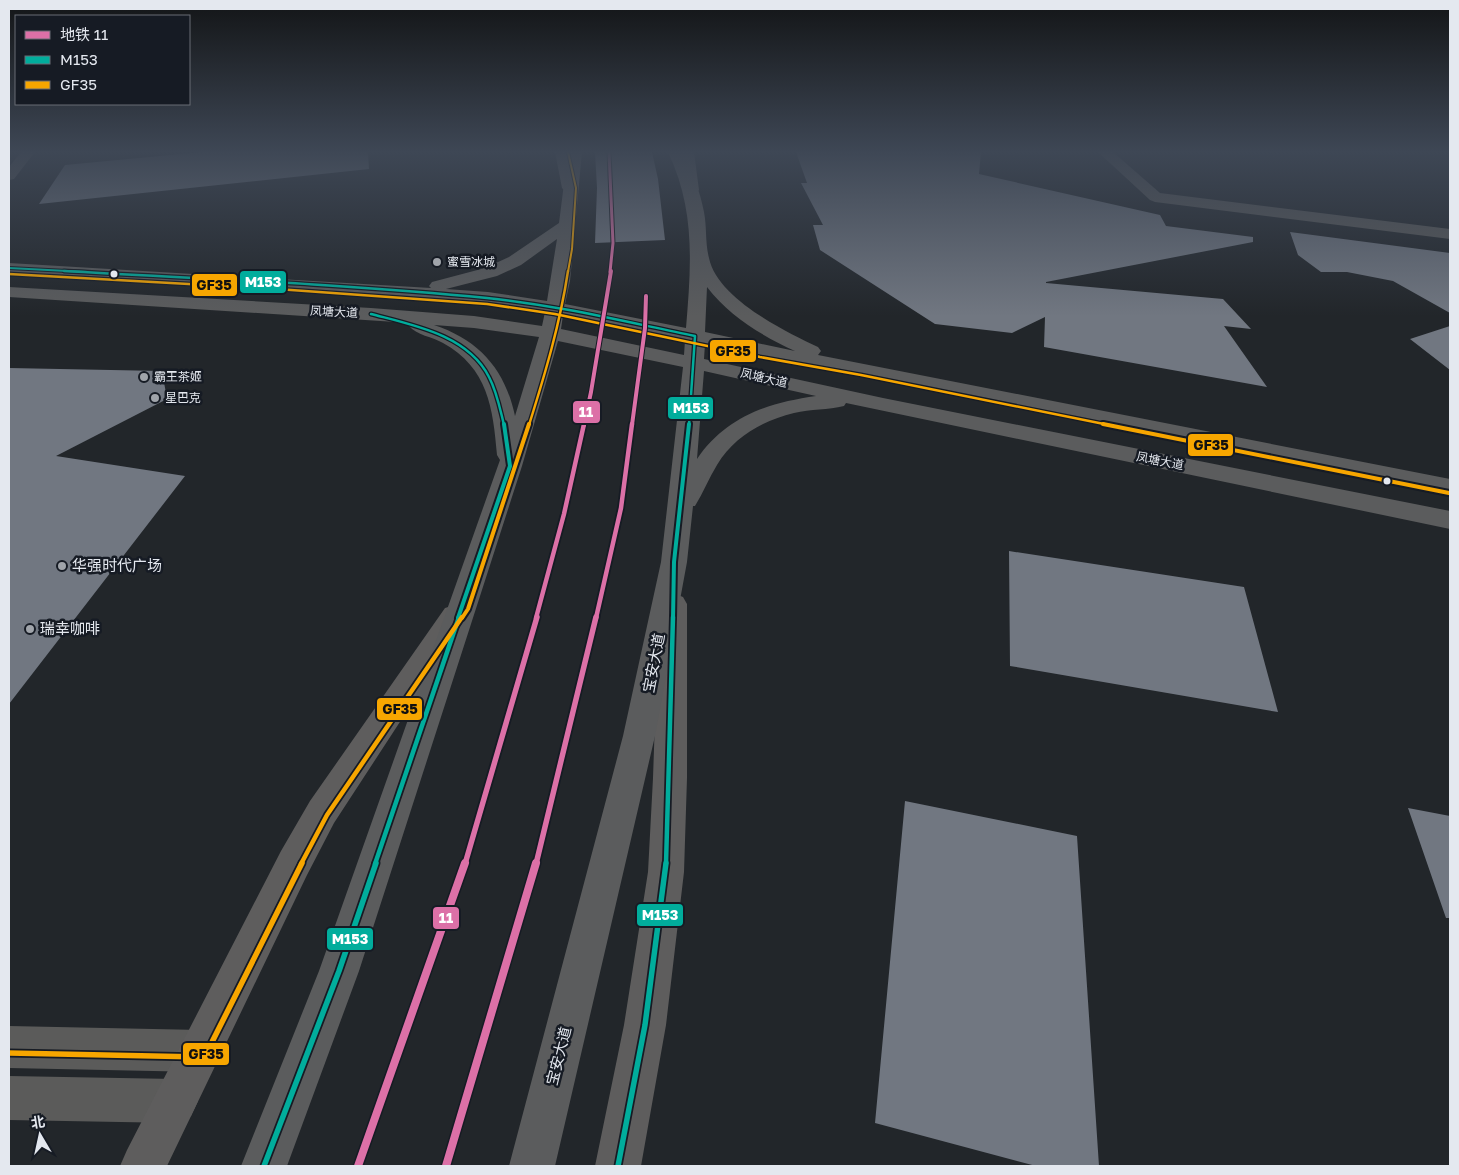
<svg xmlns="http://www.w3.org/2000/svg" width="1459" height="1175" viewBox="0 0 1459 1175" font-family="'Golos Text','Noto Sans SC',sans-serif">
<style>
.building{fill:#717781}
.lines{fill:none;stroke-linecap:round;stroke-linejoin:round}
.minor{fill:#5b5b5a;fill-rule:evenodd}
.tertiary{fill:#5b5b5a;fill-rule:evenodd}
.secondary{fill:#5e5d5d;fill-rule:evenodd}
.primary{fill:#5b5c5d;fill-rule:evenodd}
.bus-1-far4-casing{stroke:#161b24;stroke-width:4}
.bus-1-far3-casing{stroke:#161b24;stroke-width:5}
.bus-1-far2-casing{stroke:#161b24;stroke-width:8}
.bus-1-far1-casing{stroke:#161b24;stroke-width:8}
.bus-1-casing{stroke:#161b24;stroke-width:9}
.bus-2-far4-casing{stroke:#161b24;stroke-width:4}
.bus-2-far3-casing{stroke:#161b24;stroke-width:5}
.bus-2-far2-casing{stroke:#161b24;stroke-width:8}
.bus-2-far1-casing{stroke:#161b24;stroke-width:8}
.bus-2-casing{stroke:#161b24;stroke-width:9}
.bus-1-far4{stroke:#01ad9c;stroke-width:2}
.bus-1-far3{stroke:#01ad9c;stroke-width:2.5}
.bus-1-far2{stroke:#01ad9c;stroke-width:4}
.bus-1-far1{stroke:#01ad9c;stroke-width:4.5}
.bus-1{stroke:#01ad9c;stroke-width:5.5}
.bus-2-far4{stroke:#f7a600;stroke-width:2}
.bus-2-far3{stroke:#f7a600;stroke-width:2.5}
.bus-2-far2{stroke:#f7a600;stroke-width:4}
.bus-2-far1{stroke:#f7a600;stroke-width:4.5}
.bus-2{stroke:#f7a600;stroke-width:5.5}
.metro-1-far4-casing{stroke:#161b24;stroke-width:5}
.metro-1-far3-casing{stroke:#161b24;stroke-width:6}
.metro-1-far2-casing{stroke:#161b24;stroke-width:8}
.metro-1-far1-casing{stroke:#161b24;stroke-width:9}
.metro-1-casing{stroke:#161b24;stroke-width:11}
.metro-1-far4{stroke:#dc70a7;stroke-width:3}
.metro-1-far3{stroke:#dc70a7;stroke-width:4}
.metro-1-far2{stroke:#dc70a7;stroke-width:4.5}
.metro-1-far1{stroke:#dc70a7;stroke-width:5.5}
.metro-1{stroke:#dc70a7;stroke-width:8}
.poi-dot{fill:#a0a4aa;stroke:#161b24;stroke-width:2}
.bus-dot{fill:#e4e8ef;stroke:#161b24;stroke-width:2}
.labels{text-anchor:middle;stroke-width:5;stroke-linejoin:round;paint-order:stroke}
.far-poi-label{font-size:12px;fill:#e4e8ef;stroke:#161b24;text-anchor:start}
.far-street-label{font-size:12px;fill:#e4e8ef;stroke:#161b24}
.poi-label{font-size:15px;fill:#e4e8ef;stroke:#161b24;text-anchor:start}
.street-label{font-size:15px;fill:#e4e8ef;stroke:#161b24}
.line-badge{stroke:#161b24;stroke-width:2}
.badge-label{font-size:14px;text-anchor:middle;font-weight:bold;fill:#fff}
.pale-badge-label{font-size:14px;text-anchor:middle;font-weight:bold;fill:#111}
</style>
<rect width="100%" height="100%" fill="#22262a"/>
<!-- building -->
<path class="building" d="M202,152H368L369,169L39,204L65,165Z
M595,152H652L658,179L665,240L595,243L597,188Z
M796,152H981L979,174L1160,215L1166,226L1253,237V242L1046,282V283L1223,299L1251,329L1224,326L1267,387L1044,347L1045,317L1012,333L935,324L820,250L813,225H823L801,183H807Z
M1290,232L1450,253V313L1393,281L1347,272H1321L1298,255Z
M1450,326V370L1410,339Z
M9,368L162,371L167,399L56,456L185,476L9,704Z
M1009,551L1244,587L1278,712L1010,666Z
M905,801L1077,836L1099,1166H1036L875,1123Z
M1408,808L1450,816V918H1446Z"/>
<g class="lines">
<!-- minor -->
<path class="minor" d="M1098,152H1113L1160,193L1450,229V239L1155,202L1150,200Z
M9,1026L201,1030L216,1036L222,1051L216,1066L201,1072L9,1068Z
M9,1076L176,1079L191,1086L198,1101L191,1116L176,1123L9,1120Z"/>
<!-- tertiary -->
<path class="tertiary" d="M21,152H35L14,179L9,180V167Z"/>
<!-- secondary -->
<path class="secondary" d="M555,152H569L578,188L575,191H565L562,188Z
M680,152H694L699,190L696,193H686L683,190Z
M673,593L683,597L687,604V778L684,872L666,1025L641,1166H595L624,1025L648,872L653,778L659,604L663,597Z
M455,605L465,608L469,616L334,823L307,875L167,1166H120L127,1150L281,851L310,801L445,608Z"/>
<!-- primary -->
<path class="primary" d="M568,152H582L570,281L565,304L686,328C691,266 696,211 668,152H682C692,170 700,191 704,212C707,227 705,243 709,258C717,298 784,331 818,347L821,351L818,355L1450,479V495L705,344L704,359L883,398L1450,511V529L846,403L844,406C828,410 811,409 794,413C762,421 734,437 717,465C709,478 703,493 695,506H693L687,562L655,736L555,1166H509L623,736L661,562L683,367L558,341L522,466L359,971L287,1166H241L319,971L500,460L497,455C493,408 488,368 443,343C433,337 416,335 409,326L411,323L9,297V287L371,308L474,316L542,326L545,312L488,304L277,288L9,273V263L431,288L429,286L432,282L485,268L509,257L559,223ZM557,239L547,301L488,292L446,289L497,276L521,265ZM707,287C729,316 762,336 795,351L705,332ZM563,315L685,340L684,355L561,329ZM434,325L474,328L539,337L515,416C505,369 479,340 434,325ZM704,371L816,396C767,403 726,417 697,459Z"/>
<defs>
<path id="bus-1-far4" d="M9,268L87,272"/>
<path id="bus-1-far3" d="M64,271C205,279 347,284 487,298C557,305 626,322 695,336L689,425
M371,314C413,325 468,335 489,377C497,392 500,409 504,425"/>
<path id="bus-1-far2" d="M458,618L510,466L504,424
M673,618L674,562L689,424"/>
<path id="bus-1-far1" d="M375,864L459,617
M666,864L673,617"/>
<path id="bus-1" d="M264,1166L339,971L376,863
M618,1166L645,1025L666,863"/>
<path id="bus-2-far4" d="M568,152L576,188L572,249L568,272"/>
<path id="bus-2-far3" d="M9,274L277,289L487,304L555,314L760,357L861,375L1109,425
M529,425C545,374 560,324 568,271"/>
<path id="bus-2-far2" d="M1103,424L1449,493
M462,618L468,609L529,424"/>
<path id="bus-2-far1" d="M301,864L327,815L462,617"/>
<path id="bus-2" d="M9,1053L201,1057L206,1054L302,863"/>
</defs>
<!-- bus-1-far4 casing -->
<use href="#bus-1-far4" class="bus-1-far4-casing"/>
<!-- bus-1-far3 casing -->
<use href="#bus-1-far3" class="bus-1-far3-casing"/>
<!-- bus-1-far2 casing -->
<use href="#bus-1-far2" class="bus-1-far2-casing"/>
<!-- bus-1-far1 casing -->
<use href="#bus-1-far1" class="bus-1-far1-casing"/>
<!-- bus-1 casing -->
<use href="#bus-1" class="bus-1-casing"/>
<!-- bus-2-far4 casing -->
<use href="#bus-2-far4" class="bus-2-far4-casing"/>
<!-- bus-2-far3 casing -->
<use href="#bus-2-far3" class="bus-2-far3-casing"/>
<!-- bus-2-far2 casing -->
<use href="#bus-2-far2" class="bus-2-far2-casing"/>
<!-- bus-2-far1 casing -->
<use href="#bus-2-far1" class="bus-2-far1-casing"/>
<!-- bus-2 casing -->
<use href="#bus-2" class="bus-2-casing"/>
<!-- bus-1-far4 -->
<use href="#bus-1-far4" class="bus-1-far4"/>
<!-- bus-1-far3 -->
<use href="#bus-1-far3" class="bus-1-far3"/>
<!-- bus-1-far2 -->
<use href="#bus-1-far2" class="bus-1-far2"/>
<!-- bus-1-far1 -->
<use href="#bus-1-far1" class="bus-1-far1"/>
<!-- bus-1 -->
<use href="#bus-1" class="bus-1"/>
<!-- bus-2-far4 -->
<use href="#bus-2-far4" class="bus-2-far4"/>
<!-- bus-2-far3 -->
<use href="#bus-2-far3" class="bus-2-far3"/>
<!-- bus-2-far2 -->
<use href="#bus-2-far2" class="bus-2-far2"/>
<!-- bus-2-far1 -->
<use href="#bus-2-far1" class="bus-2-far1"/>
<!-- bus-2 -->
<use href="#bus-2" class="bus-2"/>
<defs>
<path id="metro-1-far4" d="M609,152L613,243L610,272"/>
<path id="metro-1-far3" d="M584,425L591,392L611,271
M632,425L645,328L646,296"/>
<path id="metro-1-far2" d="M536,618L564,514L584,424
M596,618L621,508L632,424"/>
<path id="metro-1-far1" d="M465,864L537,617
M536,864L596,617"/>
<path id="metro-1" d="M358,1166L465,863
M446,1166L536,863"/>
</defs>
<!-- metro-1-far4 casing -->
<use href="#metro-1-far4" class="metro-1-far4-casing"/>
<!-- metro-1-far3 casing -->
<use href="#metro-1-far3" class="metro-1-far3-casing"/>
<!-- metro-1-far2 casing -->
<use href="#metro-1-far2" class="metro-1-far2-casing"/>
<!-- metro-1-far1 casing -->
<use href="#metro-1-far1" class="metro-1-far1-casing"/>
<!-- metro-1 casing -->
<use href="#metro-1" class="metro-1-casing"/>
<!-- metro-1-far4 -->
<use href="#metro-1-far4" class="metro-1-far4"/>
<!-- metro-1-far3 -->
<use href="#metro-1-far3" class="metro-1-far3"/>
<!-- metro-1-far2 -->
<use href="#metro-1-far2" class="metro-1-far2"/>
<!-- metro-1-far1 -->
<use href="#metro-1-far1" class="metro-1-far1"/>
<!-- metro-1 -->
<use href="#metro-1" class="metro-1"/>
</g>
<!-- sky -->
<linearGradient id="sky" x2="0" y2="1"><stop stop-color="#131517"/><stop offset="0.48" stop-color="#3e4755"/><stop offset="1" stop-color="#3e4755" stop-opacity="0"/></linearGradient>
<rect width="1459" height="316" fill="url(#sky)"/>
<!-- markers -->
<g class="poi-dot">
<circle cx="437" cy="262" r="5"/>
<circle cx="144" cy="377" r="5"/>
<circle cx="155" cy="398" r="5"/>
<circle cx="62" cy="566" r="5"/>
<circle cx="30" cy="629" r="5"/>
</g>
<g class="bus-dot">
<circle cx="114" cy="274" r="4.5"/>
<circle cx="1387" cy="481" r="4.5"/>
</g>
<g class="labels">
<!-- far-poi labels -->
<g class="far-poi-label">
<text x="447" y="266">蜜雪冰城</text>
<text x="154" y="381">霸王茶姬</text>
<text x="165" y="402">星巴克</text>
</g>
<!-- far-street labels -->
<g class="far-street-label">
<text transform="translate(334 312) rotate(3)" y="4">凤塘大道</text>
<text transform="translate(764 378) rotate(13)" y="4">凤塘大道</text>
<text transform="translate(1160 461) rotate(11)" y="4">凤塘大道</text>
</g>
<!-- poi labels -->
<g class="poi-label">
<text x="72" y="571">华强时代广场</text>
<text x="40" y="634">瑞幸咖啡</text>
</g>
<!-- street labels -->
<g class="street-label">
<text transform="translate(654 663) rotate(-79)" y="5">宝安大道</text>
<text transform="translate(559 1056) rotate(-76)" y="5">宝安大道</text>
</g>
</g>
<g class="line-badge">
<rect x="239" y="270" width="48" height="24" rx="5" fill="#01ad9c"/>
<rect x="191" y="273" width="47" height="24" rx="5" fill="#f7a600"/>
<rect x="709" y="339" width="48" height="24" rx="5" fill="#f7a600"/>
<rect x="667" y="396" width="47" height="24" rx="5" fill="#01ad9c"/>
<rect x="572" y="400" width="29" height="24" rx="5" fill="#dc70a7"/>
<rect x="1187" y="433" width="47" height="24" rx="5" fill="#f7a600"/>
<rect x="376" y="697" width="47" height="24" rx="5" fill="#f7a600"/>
<rect x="636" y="903" width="48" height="24" rx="5" fill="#01ad9c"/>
<rect x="432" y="906" width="28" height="24" rx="5" fill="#dc70a7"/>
<rect x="326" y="927" width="48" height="24" rx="5" fill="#01ad9c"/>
<rect x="182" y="1042" width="48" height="24" rx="5" fill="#f7a600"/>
</g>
<g class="badge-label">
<text x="263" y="287">M153</text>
<text x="691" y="413">M153</text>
<text x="586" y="417">11</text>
<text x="660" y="920">M153</text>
<text x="446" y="923">11</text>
<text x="350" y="944">M153</text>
</g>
<g class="pale-badge-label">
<text x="214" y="290">GF35</text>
<text x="733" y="356">GF35</text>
<text x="1211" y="450">GF35</text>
<text x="400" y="714">GF35</text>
<text x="206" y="1059">GF35</text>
</g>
<!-- border -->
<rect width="1459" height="1175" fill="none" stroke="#e4e8ef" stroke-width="20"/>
<!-- legend -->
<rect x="15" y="15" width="175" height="90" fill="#161b24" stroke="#686d75"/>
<rect x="25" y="31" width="25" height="8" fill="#dc70a7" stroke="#686d75"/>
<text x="60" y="40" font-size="15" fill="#e4e8ef">地铁 11</text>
<rect x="25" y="56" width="25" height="8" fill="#01ad9c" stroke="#686d75"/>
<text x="60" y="65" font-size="15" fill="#e4e8ef">M153</text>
<rect x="25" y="81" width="25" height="8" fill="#f7a600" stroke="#686d75"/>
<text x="60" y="90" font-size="15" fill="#e4e8ef">GF35</text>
<!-- north arrow -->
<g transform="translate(40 1135) rotate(351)" stroke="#161b24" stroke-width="4" paint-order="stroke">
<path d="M0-4L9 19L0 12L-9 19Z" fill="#e4e8ef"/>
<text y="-8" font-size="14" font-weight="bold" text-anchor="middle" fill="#e4e8ef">北</text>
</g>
</svg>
